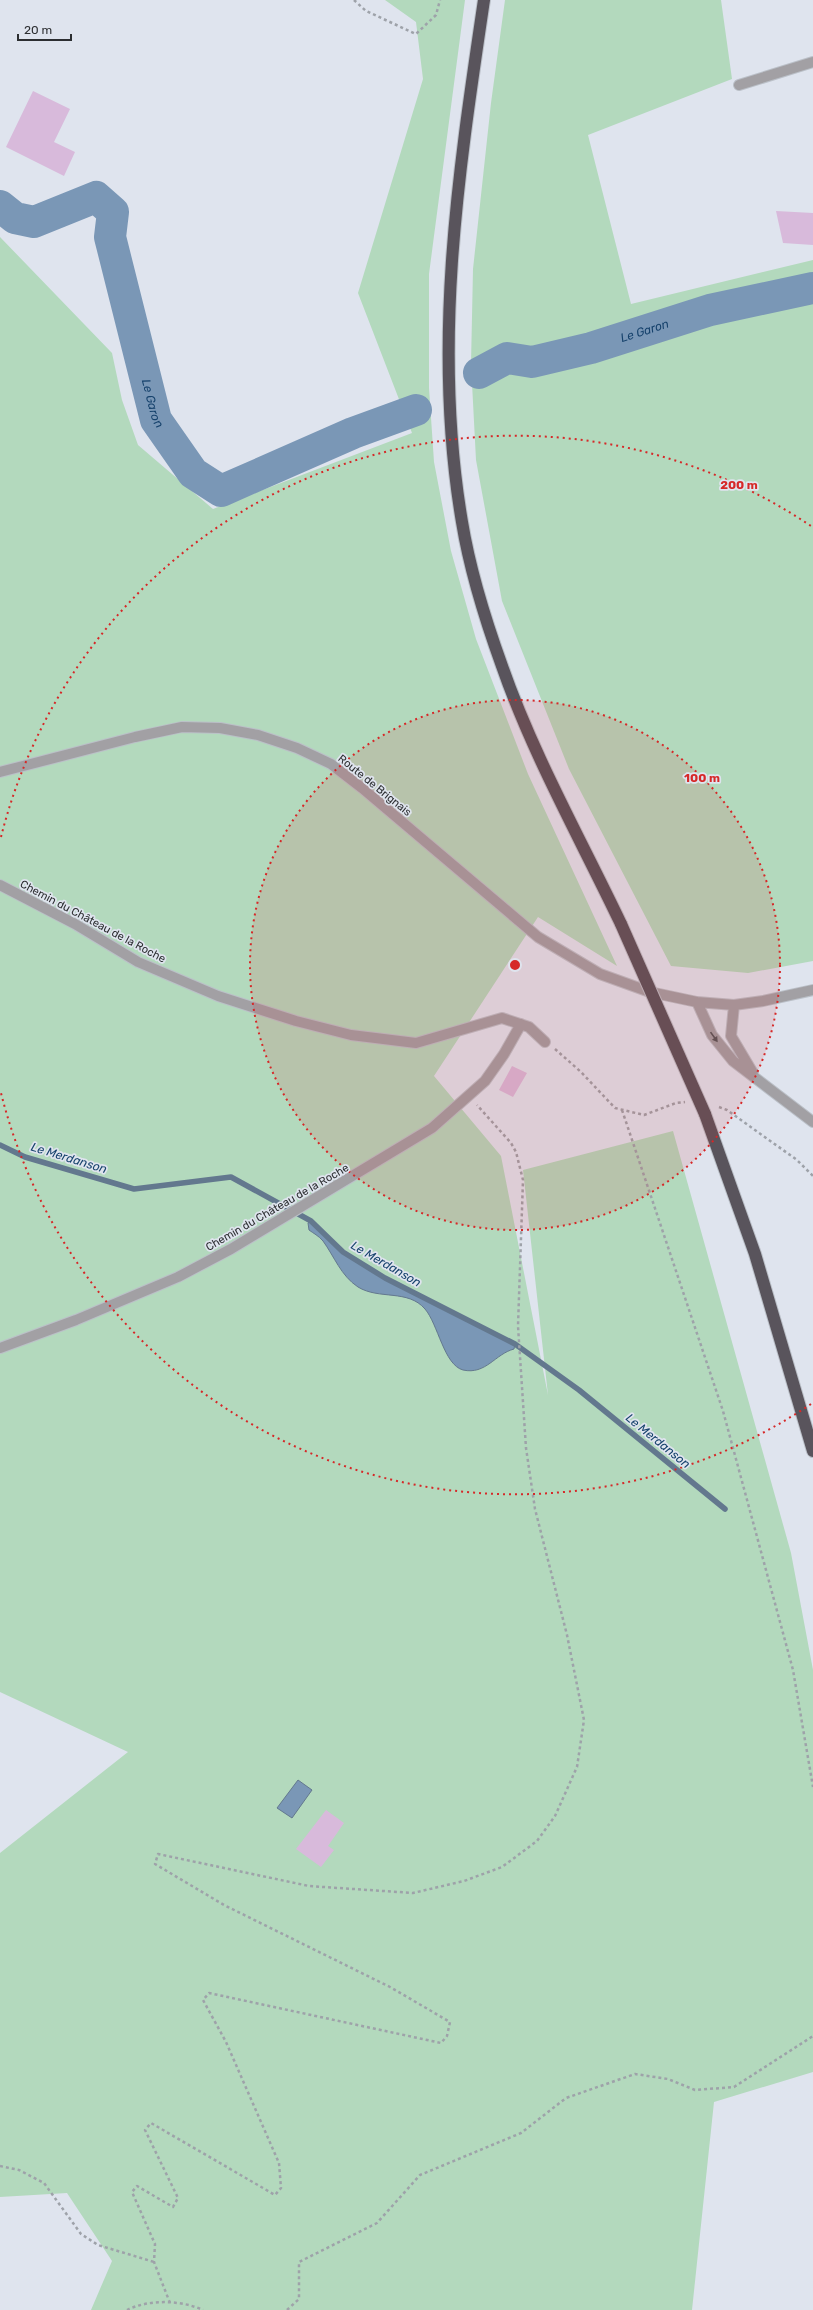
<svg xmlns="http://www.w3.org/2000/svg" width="813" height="2310" viewBox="0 0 813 2310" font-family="Rubik,sans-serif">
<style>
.green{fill:#b3d9bd}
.water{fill:#7a97b6;stroke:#63788e}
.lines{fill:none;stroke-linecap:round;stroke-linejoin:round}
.stream{stroke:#63788e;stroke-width:5.5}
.river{stroke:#7a97b6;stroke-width:32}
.building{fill:#d8badb}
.minor-casing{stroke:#bbc0c8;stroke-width:12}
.highway-casing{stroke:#bbc0c8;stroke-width:14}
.path{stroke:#9ea2a9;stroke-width:2.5;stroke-dasharray:3 3;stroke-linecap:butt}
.minor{stroke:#a2a0a4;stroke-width:10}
.highway{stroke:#59545c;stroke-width:12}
.highway-bridge-casing{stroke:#bbc0c8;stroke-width:14;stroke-linecap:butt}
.highway-bridge{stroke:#59545c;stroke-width:12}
.oneway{fill:#555659}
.ring{fill:none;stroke:#d62828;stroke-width:2;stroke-dasharray:2 4}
.labels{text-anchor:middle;stroke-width:3.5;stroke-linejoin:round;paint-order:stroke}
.street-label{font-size:11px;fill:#2c2e31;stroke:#dfe4ee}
.water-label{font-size:12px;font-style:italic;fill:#16426c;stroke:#dfe4ee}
.centre{fill:#d62828;stroke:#dfe4ee;stroke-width:2}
.ring-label{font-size:12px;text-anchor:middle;font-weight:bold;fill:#d62828;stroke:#dfe4ee;stroke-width:3.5;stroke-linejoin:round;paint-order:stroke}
</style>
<rect width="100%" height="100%" fill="#dfe4ee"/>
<!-- green -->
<path class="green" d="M385,0H465L429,274V388L434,462L451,551L476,639L528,774L617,966L538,917L434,1076L501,1156L548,1395L523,1170L673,1131L791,1553L813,1670V2072L714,2102L692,2310H91L112,2261L67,2193L0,2197V1853L128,1752L0,1692V237L112,353L122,400L138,445L213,509L412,433L358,293L423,79L416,22Z
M505,0H721L732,79L588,135L631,304L813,260V961L748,973L671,966L569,769L502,601L476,460L471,364L473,269L491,103Z"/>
<!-- water -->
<path class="water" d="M311,1221L343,1252L385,1278L515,1344L514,1349C495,1354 486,1375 463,1370C444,1365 438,1324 425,1309C408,1289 379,1300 358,1287C341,1276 334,1256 323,1241C319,1236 313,1233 309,1230L308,1223Z
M298,1780L312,1790L292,1818L277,1808Z"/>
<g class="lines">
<!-- stream -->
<path class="stream" d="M0,1145L25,1157L134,1189L231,1177L311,1221L343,1252L385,1278L515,1344L579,1390L725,1509"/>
<!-- river -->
<g class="river">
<path id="s1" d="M0,206L15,218L34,222L96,197L113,212L110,237L156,420L193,473L221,491L353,433L416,410"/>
<path id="s2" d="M479,373L507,358L532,362L591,348L710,310L813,288"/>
</g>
</g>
<!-- building -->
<path class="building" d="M33,91L70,109L54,142L75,152L64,176L6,147Z
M776,211L813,213V245L783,243Z
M512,1066L527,1073L513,1097L499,1090Z
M326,1810L344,1823L328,1846L334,1850L321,1867L296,1849Z"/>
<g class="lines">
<defs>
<path id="minor" d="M739,85L813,62
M0,772L135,737L182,727L220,728L258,735L297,748L331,764L362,788L538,937L600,974L650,992L697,1002L734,1005L763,1001L813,990
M0,885L75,924L138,962L218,996L296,1021L351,1035L416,1043L502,1018L529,1027L545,1042
M697,1002L712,1035L733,1061L813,1122
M734,1005L731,1036L753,1073
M0,1348L76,1320L178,1277L231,1249L432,1128L485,1081L504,1054L521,1024"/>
<path id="highway" d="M484,0C458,175 432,346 462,522C470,571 485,619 502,666C533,755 580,838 621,924
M705,1114L755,1254L813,1451"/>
</defs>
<!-- minor casing -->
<use href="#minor" class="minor-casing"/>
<!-- highway casing -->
<use href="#highway" class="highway-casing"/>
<!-- path -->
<path class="path" d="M354,0L366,11L416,34L436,15L440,0
M555,1049L581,1072L615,1108L644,1115L676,1103L685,1102
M719,1107L727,1110L797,1160L813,1176
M622,1110L723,1411L793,1670L813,1787
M0,2166L19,2170L44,2183L81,2234L98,2245L154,2262
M170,2303L154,2262L155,2244L132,2192L137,2186L173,2207L178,2198L145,2130L151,2123L275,2195L281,2188L279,2163L226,2042L203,2000L209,1993L441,2043L447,2036L450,2022L390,1987L224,1905L155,1864L158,1854L309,1886L413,1893L464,1881L502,1867L537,1841L555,1816L577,1767L584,1720L567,1635L535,1509L526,1448L518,1326L523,1180L516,1152L511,1143L477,1105
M127,2310C149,2299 181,2300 203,2310
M287,2310L299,2299V2262L377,2223L420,2175L521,2133L566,2098L635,2074L668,2079L695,2090L734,2087L813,2036"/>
<!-- minor -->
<use href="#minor" class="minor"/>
<!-- highway -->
<use href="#highway" class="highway"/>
<defs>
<path id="highway-bridge" d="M621,924L705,1114"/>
</defs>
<!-- highway-bridge casing -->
<use href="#highway-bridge" class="highway-bridge-casing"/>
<!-- highway-bridge -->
<use href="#highway-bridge" class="highway-bridge"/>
</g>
<!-- one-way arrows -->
<defs><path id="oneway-solid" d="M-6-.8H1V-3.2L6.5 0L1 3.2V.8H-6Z"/></defs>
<use class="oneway" href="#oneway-solid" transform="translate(714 1037) rotate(55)"/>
<!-- distance rings -->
<circle cx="515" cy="965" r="265" fill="#d62828" fill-opacity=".12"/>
<g class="ring">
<circle cx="515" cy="965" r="265"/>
<path d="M811 1404A530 530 0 0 1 1 1093M1 837A530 530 0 0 1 811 526"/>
</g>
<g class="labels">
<!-- street labels -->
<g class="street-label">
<text transform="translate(375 785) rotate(39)" y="4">Route de Brignais</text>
<text transform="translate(93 921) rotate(28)" y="4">Chemin du Château de la Roche</text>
<text transform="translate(277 1207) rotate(-30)" y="4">Chemin du Château de la Roche</text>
</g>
<!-- water labels -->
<g class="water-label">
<text dy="4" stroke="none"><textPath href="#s2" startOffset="174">Le Garon</textPath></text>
<text dy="4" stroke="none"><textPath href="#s1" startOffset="325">Le Garon</textPath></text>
<text transform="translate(69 1158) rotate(17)" y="4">Le Merdanson</text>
<text transform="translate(386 1264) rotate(30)" y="4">Le Merdanson</text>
<text transform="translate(658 1441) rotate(39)" y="4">Le Merdanson</text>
</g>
</g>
<circle cx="515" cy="965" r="6" class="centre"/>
<g class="ring-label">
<text x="739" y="489">200 m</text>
<text x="702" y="782">100 m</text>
</g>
<!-- scale -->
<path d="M18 34v6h53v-6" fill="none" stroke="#2c2e31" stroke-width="2"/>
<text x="24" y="34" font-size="12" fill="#2c2e31" stroke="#dfe4ee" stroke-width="3" paint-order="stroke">20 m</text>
</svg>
